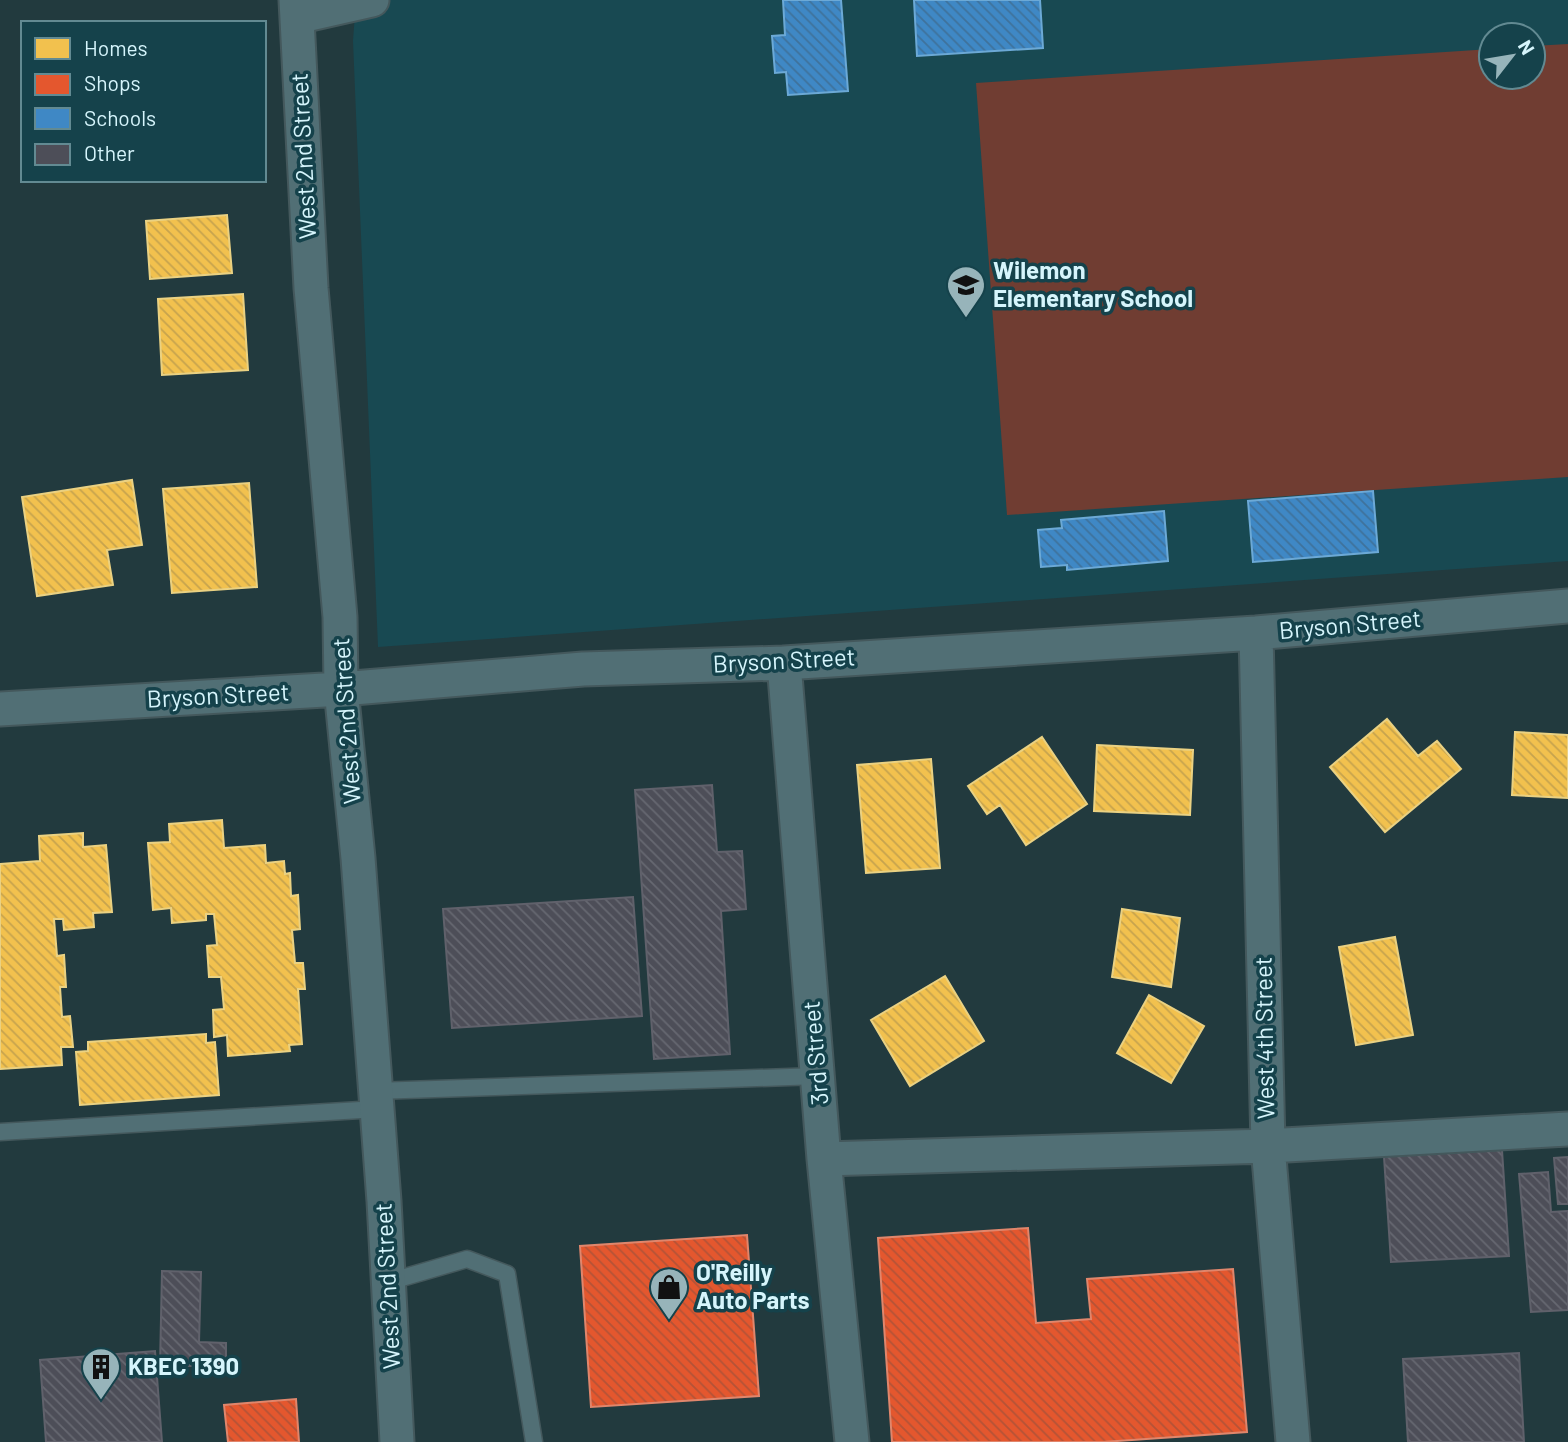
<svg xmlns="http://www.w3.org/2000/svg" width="1568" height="1442" viewBox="0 0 1568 1442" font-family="Barlow,sans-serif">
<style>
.built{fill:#184952;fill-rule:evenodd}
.pitch{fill:#703d32}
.homes{fill:url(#homes-back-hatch);stroke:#ead182;stroke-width:2}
.shops{fill:url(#shops-back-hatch);stroke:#e0866c;stroke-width:2}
.schools{fill:url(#schools-back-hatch);stroke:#6ca9d6;stroke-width:2}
.building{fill:url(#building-back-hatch);stroke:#60616b;stroke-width:2}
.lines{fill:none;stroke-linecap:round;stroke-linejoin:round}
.lane-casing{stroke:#44585c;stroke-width:19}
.street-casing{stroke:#44585c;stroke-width:37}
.lane{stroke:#516f75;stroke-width:16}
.street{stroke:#516f75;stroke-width:33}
.labels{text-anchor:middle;stroke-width:7;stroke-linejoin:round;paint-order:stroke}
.street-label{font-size:24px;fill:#d6f5fc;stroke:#15424b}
.poi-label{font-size:24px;font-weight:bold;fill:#d6f5fc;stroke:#15424b;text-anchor:start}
</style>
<defs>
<pattern id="homes-back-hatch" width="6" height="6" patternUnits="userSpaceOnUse" patternTransform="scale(1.75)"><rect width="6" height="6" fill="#f2c14e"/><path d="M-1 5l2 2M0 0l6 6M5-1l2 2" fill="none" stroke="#c6a34e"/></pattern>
<pattern id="shops-back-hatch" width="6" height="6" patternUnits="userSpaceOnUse" patternTransform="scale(1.75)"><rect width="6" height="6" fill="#e4572e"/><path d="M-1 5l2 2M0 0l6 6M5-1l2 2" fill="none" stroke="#b35337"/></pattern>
<pattern id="schools-back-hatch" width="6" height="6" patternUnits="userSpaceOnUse" patternTransform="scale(1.75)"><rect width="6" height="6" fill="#3f88c5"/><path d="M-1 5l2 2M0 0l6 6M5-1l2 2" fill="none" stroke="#3f729b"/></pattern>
<pattern id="building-back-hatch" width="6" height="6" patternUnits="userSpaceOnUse" patternTransform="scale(1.75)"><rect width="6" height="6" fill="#4d4e58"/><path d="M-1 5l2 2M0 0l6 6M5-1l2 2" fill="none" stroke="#666871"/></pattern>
</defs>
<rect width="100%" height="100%" fill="#223a3e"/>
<!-- built -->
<path class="built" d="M356,0H1568V561L378,647L353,41ZM1491,35H1533V77H1491Z"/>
<!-- pitch -->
<path class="pitch" d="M1568,44V477L1007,515L976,83L1491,49V77H1533V46Z"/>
<!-- homes -->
<path class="homes" d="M227,215L232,273L150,279L146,221Z
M243,294L248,370L162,375L158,299Z
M132,480L142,545L107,550L113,585L37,596L22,497Z
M249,483L257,587L172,593L163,489Z
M1387,719L1418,756L1437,741L1461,769L1385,832L1330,767Z
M1515,732L1568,735V798L1512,795Z
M1042,737L1087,804L1026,845L1000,805L987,814L968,786Z
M1097,745L1193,750L1190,815L1094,811Z
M931,759L940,868L866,873L857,765Z
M222,820L224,848L265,845L266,863L284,861L285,874L290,873L291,896L298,895L300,929L292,930L295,963H303L305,989H298L302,1044L289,1045L290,1051L228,1056L227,1035L214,1037L213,1010L224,1009L221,977H209L207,946L217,945L214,914H206V920L172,923L171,908L153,910L148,843L170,842L169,824Z
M83,833V847L106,845L112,912L93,913L94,927L64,930L63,919H54L57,956L64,955L66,987H60L62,1017L70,1016L73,1047H61L62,1065L0,1069V864L40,861L39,836Z
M1122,909L1180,918L1171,987L1112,977Z
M1395,937L1413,1035L1356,1045L1339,947Z
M945,976L984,1041L910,1086L871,1020Z
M1149,995L1204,1026L1171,1083L1117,1053Z
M206,1034V1043L215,1042L219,1095L80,1105L76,1052L88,1051V1042Z"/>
<!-- shops -->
<path class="shops" d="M1028,1228L1036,1323L1091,1319L1087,1279L1233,1269L1247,1432L1103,1442H892L878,1238Z
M747,1235L759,1396L591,1407L580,1246Z
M296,1399L299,1442H228L224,1405Z"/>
<!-- schools -->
<path class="schools" d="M783,0H841L848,91L788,95L786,72L775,73L772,36L785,35Z
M914,0H1040L1043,48L917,56Z
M1373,491L1378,552L1253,562L1248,501Z
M1164,511L1168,561L1067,570V565L1041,567L1038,530L1062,528L1061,520Z"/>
<!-- building -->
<path class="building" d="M712,785L717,852L742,851L746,909L721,911L730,1054L654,1059L635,790Z
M633,897L642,1016L452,1028L443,909Z
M1501,1135L1509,1256L1391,1262L1383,1142Z
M1568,1157V1204H1558L1554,1158Z
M1548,1172L1551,1212L1568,1211V1310L1531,1312L1519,1174Z
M162,1271L201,1272L199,1342L226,1343V1367L160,1365Z
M155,1351L162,1442H46L40,1360Z
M1519,1353L1524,1442H1408L1403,1359Z"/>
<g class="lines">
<defs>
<path id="lane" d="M375,1091L818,1076
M0,1132L377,1109
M388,1282L467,1259L507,1274L534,1442"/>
<path id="street" d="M296,0L311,288L340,617L341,689L358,858L384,1201L397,1442
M297,17L372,0
M1256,633L1268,1146L1293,1442
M784,663L824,1159L852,1442
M0,709L341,689L583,669L784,663L1256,633L1568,606
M824,1159L1268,1146L1568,1129"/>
</defs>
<!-- lane casing -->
<use href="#lane" class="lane-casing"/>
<!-- street casing -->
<use href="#street" class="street-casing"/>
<!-- lane -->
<use href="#lane" class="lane"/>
<!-- street -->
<use href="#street" class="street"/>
</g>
<!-- icons -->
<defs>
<symbol id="school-pin" viewBox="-11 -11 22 30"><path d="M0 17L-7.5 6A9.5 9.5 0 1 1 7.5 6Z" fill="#97b4ba" stroke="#15424b"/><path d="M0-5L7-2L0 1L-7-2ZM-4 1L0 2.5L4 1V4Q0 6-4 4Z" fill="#111"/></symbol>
<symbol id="shop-pin" viewBox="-11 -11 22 30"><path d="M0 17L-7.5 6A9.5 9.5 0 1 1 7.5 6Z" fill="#97b4ba" stroke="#15424b"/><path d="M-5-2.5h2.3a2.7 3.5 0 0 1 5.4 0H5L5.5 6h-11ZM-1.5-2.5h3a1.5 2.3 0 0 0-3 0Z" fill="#111"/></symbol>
<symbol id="building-pin" viewBox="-11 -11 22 30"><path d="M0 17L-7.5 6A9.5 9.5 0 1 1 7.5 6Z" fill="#97b4ba" stroke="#15424b"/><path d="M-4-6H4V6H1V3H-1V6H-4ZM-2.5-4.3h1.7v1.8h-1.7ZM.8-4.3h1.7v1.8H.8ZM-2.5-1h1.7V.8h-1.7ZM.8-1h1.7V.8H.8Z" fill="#111"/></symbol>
</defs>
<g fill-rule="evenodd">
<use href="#school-pin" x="944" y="263" width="44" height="60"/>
<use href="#shop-pin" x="647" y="1265" width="44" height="60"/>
<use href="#building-pin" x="79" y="1345" width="44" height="60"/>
</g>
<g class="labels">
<!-- street labels -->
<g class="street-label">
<text transform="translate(304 156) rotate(-93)" y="8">West 2nd Street</text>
<text transform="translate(1350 625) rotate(-5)" y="8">Bryson Street</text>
<text transform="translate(784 661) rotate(-3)" y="8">Bryson Street</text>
<text transform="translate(218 696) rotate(-3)" y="8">Bryson Street</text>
<text transform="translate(347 721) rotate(-94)" y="8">West 2nd Street</text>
<text transform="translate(1265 1038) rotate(-91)" y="8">West 4th Street</text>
<text transform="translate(816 1053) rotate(-95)" y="8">3rd Street</text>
<text transform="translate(388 1286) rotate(-93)" y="8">West 2nd Street</text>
</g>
<!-- poi labels -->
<g class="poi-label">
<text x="993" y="279">Wilemon<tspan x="993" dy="28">Elementary School</tspan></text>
<text x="696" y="1281">O'Reilly<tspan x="696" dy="28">Auto Parts</tspan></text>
<text x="128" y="1375">KBEC 1390</text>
</g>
</g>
<!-- legend -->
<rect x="21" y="21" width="245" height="161" fill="#15424b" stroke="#628a92" stroke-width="2"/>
<rect x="35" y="38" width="35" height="21" fill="#f2c14e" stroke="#628a92" stroke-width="2"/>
<text x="84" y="56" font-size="21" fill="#d6f5fc">Homes</text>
<rect x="35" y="74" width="35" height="21" fill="#e4572e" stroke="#628a92" stroke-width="2"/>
<text x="84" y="91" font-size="21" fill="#d6f5fc">Shops</text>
<rect x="35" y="108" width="35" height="21" fill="#3f88c5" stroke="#628a92" stroke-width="2"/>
<text x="84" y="126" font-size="21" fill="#d6f5fc">Schools</text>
<rect x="35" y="144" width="35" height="21" fill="#4d4e58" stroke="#628a92" stroke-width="2"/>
<text x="84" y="161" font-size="21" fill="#d6f5fc">Other</text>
<!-- north arrow -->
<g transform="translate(1512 56) rotate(59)"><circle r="33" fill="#15424b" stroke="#628a92" stroke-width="2"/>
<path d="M0-5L12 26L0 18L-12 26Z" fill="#97b4ba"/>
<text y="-10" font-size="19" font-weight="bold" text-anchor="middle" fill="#d6f5fc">N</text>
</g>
</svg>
